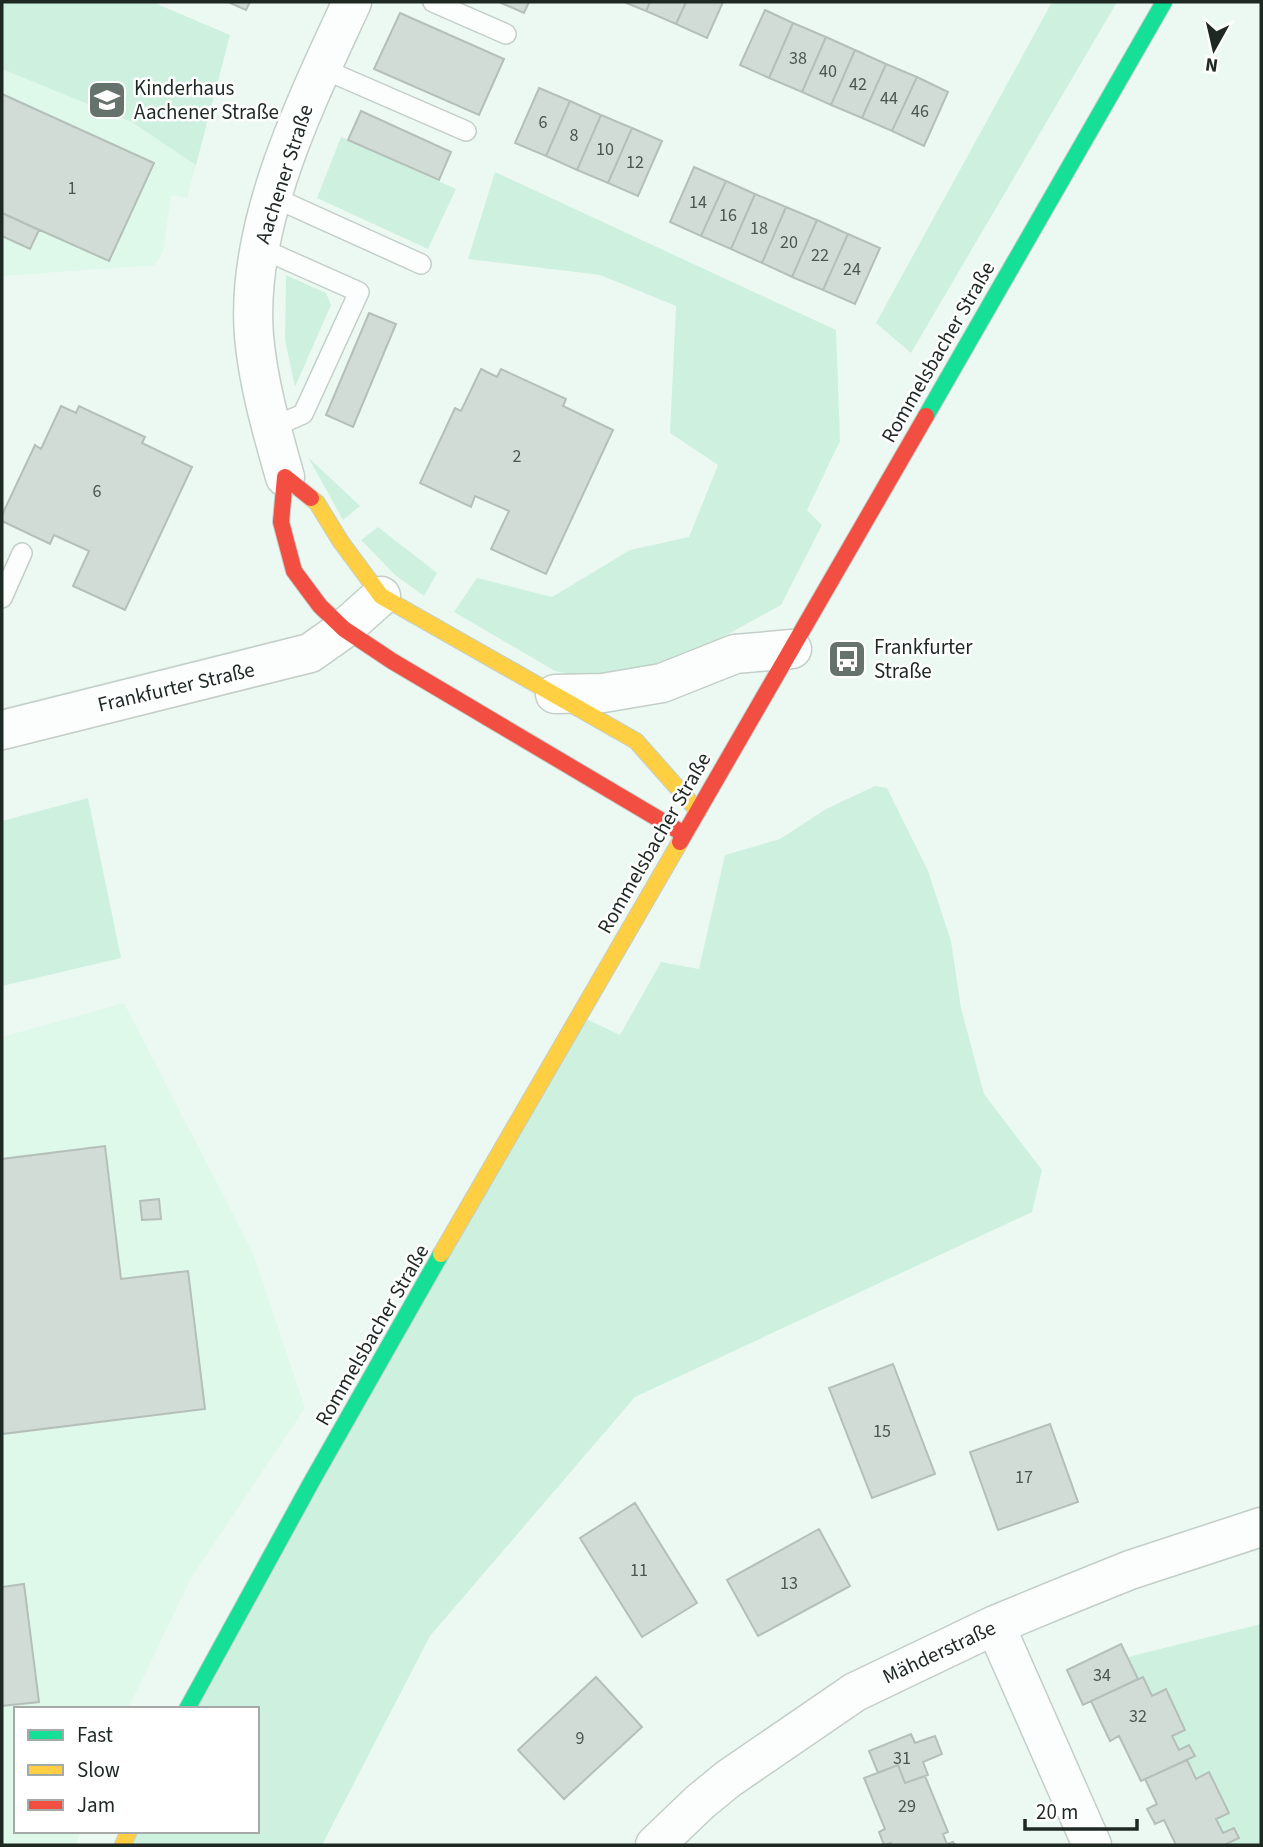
<svg xmlns="http://www.w3.org/2000/svg" width="1263" height="1847" viewBox="0 0 1263 1847" font-family="'Source Sans 3',sans-serif">
<style>
.built{fill:#def8ea}
.green{fill:#cef1df}
.building{fill:#d1dcd6;stroke:#b4bfb9;stroke-width:2}
.lines{fill:none;stroke-linecap:round;stroke-linejoin:round}
.lane-casing{stroke:#c3cec8;stroke-width:22}
.street-casing{stroke:#c3cec8;stroke-width:41}
.fast-casing{stroke:#c3cec8;stroke-width:18}
.slow-casing{stroke:#c3cec8;stroke-width:18}
.jam-casing{stroke:#c3cec8;stroke-width:18}
.lane{stroke:#fcfefd;stroke-width:19}
.street{stroke:#fcfefd;stroke-width:38}
.fast{stroke:#16e098;stroke-width:16}
.slow{stroke:#ffcf43;stroke-width:16}
.jam{stroke:#f24e42;stroke-width:16}
.labels{text-anchor:middle;stroke-width:5;stroke-linejoin:round;paint-order:stroke}
.number-label{font-size:18px;fill:#4b5650}
.poi-label{font-size:21px;fill:#1e2924;stroke:#fff;text-anchor:start}
.street-label{font-size:21px;fill:#1e2924;stroke:#fff}
</style>
<rect width="100%" height="100%" fill="#ecf9f2"/>
<!-- built -->
<path class="built" d="M2,2H152L230,35L187,198L171,195L163,251L155,265L2,276Z
M124,1003L253,1253L305,1408L191,1578L128,1709H16V1831H80L76,1845H2V1037Z"/>
<!-- green -->
<path class="green" d="M2,2H152L230,35L196,165L132,122L2,69Z
M1052,2H1117L911,353L876,323Z
M341,137L456,189L428,249L317,198Z
M495,172L836,330L840,441L807,510L822,525L781,605L659,672L605,682L555,671L454,612L477,578L552,597L630,550L689,537L718,465L670,433L676,306L600,275L468,259Z
M286,275L326,293L331,305L295,387L285,340Z
M308,457L360,506L343,520Z
M378,527L437,573L424,596L395,575L361,540Z
M875,786L887,788L928,871L951,941L961,1008L984,1094L1042,1170L1032,1212L635,1397L430,1636L322,1845H124L129,1831H257V1709H187L578,1015L620,1035L661,962L699,969L725,855L780,839L826,809Z
M88,798L121,958L2,986V821Z
M1261,1624V1845H1208L1145,1721L1128,1657Z"/>
<!-- building -->
<path class="building" d="M228,2H250L246,10Z
M499,2H529L524,13Z
M624,2H650L646,11Z
M650,2H686L676,24L646,11Z
M686,2H723L707,38L676,24Z
M765,10L793,23L769,78L740,65Z
M400,13L504,59L479,115L374,69Z
M793,23L826,37L802,92L769,78Z
M826,37L855,50L831,105L802,92Z
M855,50L886,64L862,118L831,105Z
M886,64L917,77L892,131L862,118Z
M917,77L948,92L924,146L892,131Z
M539,88L570,101L546,156L515,143Z
M2,94L154,163L109,261L2,213Z
M570,101L601,115L577,170L546,156Z
M361,111L451,152L439,180L348,140Z
M601,115L632,128L608,183L577,170Z
M632,128L662,141L638,196L608,183Z
M694,167L726,181L701,236L670,222Z
M726,181L755,194L731,249L701,236Z
M755,194L786,207L762,263L731,249Z
M786,207L817,220L792,277L762,263Z
M2,213L39,230L30,249L2,236Z
M817,220L848,234L823,290L792,277Z
M848,234L880,248L855,304L823,290Z
M369,313L396,324L353,427L326,415Z
M481,369L497,377L501,369L566,399L563,406L613,430L546,574L491,549L509,511L475,496L471,507L420,483L455,408L461,411Z
M61,406L76,413L79,406L145,437L142,443L192,467L125,610L73,586L89,551L54,535L50,544L2,521V515L35,445L41,449Z
M105,1146L121,1279L188,1271L205,1409L2,1434V1159Z
M159,1199L161,1219L142,1220L140,1201Z
M893,1364L935,1474L872,1498L829,1388Z
M1050,1424L1078,1502L998,1530L970,1452Z
M635,1503L697,1603L642,1637L580,1538Z
M819,1529L850,1586L758,1636L727,1580Z
M24,1584L39,1702L2,1706V1587Z
M1121,1644L1138,1679L1083,1705L1067,1670Z
M596,1677L642,1727L564,1799L518,1750Z
M1143,1677L1152,1696L1166,1689L1185,1730L1172,1736L1179,1750L1189,1745L1195,1756L1141,1781L1119,1736L1110,1741L1091,1701Z
M911,1734L915,1743L935,1736L942,1754L923,1762L928,1775L905,1783L898,1765L878,1773L869,1751Z
M1187,1760L1196,1779L1209,1772L1229,1813L1216,1819L1223,1833L1234,1828L1239,1838L1224,1845H1176L1164,1820L1155,1824L1147,1809L1157,1804L1145,1779Z
M898,1765L905,1783L925,1776L948,1832L943,1834L947,1844L953,1842L955,1845H892L891,1843L884,1845L879,1832L885,1829L864,1778Z"/>
<g class="lines">
<defs>
<path id="lane" d="M433,2L506,34
M321,68L466,131
M273,197L421,264
M260,248L359,292L303,414L271,428
M2,598L22,553"/>
<path id="street" d="M285,477C272,431 258,383 254,336C245,224 306,102 352,2
M555,694L603,693L662,683L735,654L792,649
M2,730L310,653L344,629L381,596
M995,1625L1092,1845
M655,1845L700,1802L728,1779L855,1692L995,1625L1058,1599L1130,1570L1261,1527"/>
<path id="fast" d="M926,416L1164,2
M187,1709L312,1481L441,1254"/>
<path id="slow" d="M311,498L317,503L341,542L381,596L636,741L698,811
M441,1254L680,842
M123,1845L129,1831"/>
<path id="jam" d="M311,498L285,477L281,522L294,571L320,606L344,629L392,661L684,834
M680,842L926,416"/>
</defs>
<!-- lane casing -->
<use href="#lane" class="lane-casing"/>
<!-- street casing -->
<use href="#street" class="street-casing"/>
<!-- fast casing -->
<use href="#fast" class="fast-casing"/>
<!-- slow casing -->
<use href="#slow" class="slow-casing"/>
<!-- jam casing -->
<use href="#jam" class="jam-casing"/>
<!-- lane -->
<use href="#lane" class="lane"/>
<!-- street -->
<use href="#street" class="street"/>
<!-- fast -->
<use href="#fast" class="fast"/>
<!-- slow -->
<use href="#slow" class="slow"/>
<!-- jam -->
<use href="#jam" class="jam"/>
</g>
<!-- icons -->
<defs>
<symbol id="school-square" viewBox="-11 -11 22 22"><rect x="-9" y="-9" width="18" height="18" rx="4" fill="#66726c" stroke="#fff"/><path d="M0-5L7-2L0 1L-7-2ZM-4 1L0 2.5L4 1V4Q0 6-4 4Z" fill="#fff"/></symbol>
<symbol id="bus-square" viewBox="-11 -11 22 22"><rect x="-9" y="-9" width="18" height="18" rx="4" fill="#66726c" stroke="#fff"/><path d="M-5-6H5V4H4V6H2V4H-2V6H-4V4H-5ZM-3.5-4V0h7V-4ZM-3.5 1.2v1.5H-2V1.2ZM2 1.2v1.5H3.5V1.2Z" fill="#fff"/></symbol>
</defs>
<g fill-rule="evenodd">
<use href="#school-square" x="85" y="78" width="44" height="44"/>
<use href="#bus-square" x="825" y="637" width="44" height="44"/>
</g>
<g class="labels">
<!-- number labels -->
<g class="number-label">
<text x="798" y="64">38</text>
<text x="828" y="77">40</text>
<text x="858" y="90">42</text>
<text x="889" y="104">44</text>
<text x="920" y="117">46</text>
<text x="543" y="128">6</text>
<text x="574" y="141">8</text>
<text x="605" y="155">10</text>
<text x="635" y="168">12</text>
<text x="72" y="194">1</text>
<text x="698" y="208">14</text>
<text x="728" y="221">16</text>
<text x="759" y="234">18</text>
<text x="789" y="248">20</text>
<text x="820" y="261">22</text>
<text x="852" y="275">24</text>
<text x="517" y="462">2</text>
<text x="97" y="497">6</text>
<text x="882" y="1437">15</text>
<text x="1024" y="1483">17</text>
<text x="639" y="1576">11</text>
<text x="789" y="1589">13</text>
<text x="1102" y="1681">34</text>
<text x="1138" y="1722">32</text>
<text x="580" y="1744">9</text>
<text x="902" y="1764">31</text>
<text x="907" y="1812">29</text>
</g>
<!-- poi labels -->
<g class="poi-label">
<text x="134" y="95">Kinderhaus<tspan x="134" dy="24">Aachener Straße</tspan></text>
<text x="874" y="654">Frankfurter<tspan x="874" dy="24">Straße</tspan></text>
</g>
<!-- street labels -->
<g class="street-label">
<text transform="translate(284 174) rotate(-72)" y="7">Aachener Straße</text>
<text transform="translate(938 352) rotate(-60)" y="7">Rommelsbacher Straße</text>
<text transform="translate(176 687) rotate(-13)" y="7">Frankfurter Straße</text>
<text transform="translate(654 843) rotate(-60)" y="7">Rommelsbacher Straße</text>
<text transform="translate(372 1335) rotate(-60)" y="7">Rommelsbacher Straße</text>
<text transform="translate(939 1652) rotate(-25)" y="7">Mähderstraße</text>
</g>
</g>
<!-- border -->
<rect width="1263" height="1847" fill="none" stroke="#1e2924" stroke-width="7"/>
<!-- legend -->
<rect x="14" y="1707" width="245" height="126" fill="#ffffff" stroke="#a5a9a7" stroke-width="2"/>
<rect x="28" y="1730" width="35" height="10" fill="#16e098" stroke="#a5a9a7" stroke-width="2"/>
<text x="77" y="1742" font-size="21" fill="#1e2924">Fast</text>
<rect x="28" y="1765" width="35" height="10" fill="#ffcf43" stroke="#a5a9a7" stroke-width="2"/>
<text x="77" y="1777" font-size="21" fill="#1e2924">Slow</text>
<rect x="28" y="1800" width="35" height="10" fill="#f24e42" stroke="#a5a9a7" stroke-width="2"/>
<text x="77" y="1812" font-size="21" fill="#1e2924">Jam</text>
<!-- north arrow -->
<g transform="translate(1214 49) rotate(188)" stroke="#ffffff" stroke-width="5" paint-order="stroke">
<path d="M0-5L12 26L0 18L-12 26Z" fill="#1e2924"/>
<text y="-10" font-size="19" font-weight="bold" text-anchor="middle" fill="#1e2924">N</text>
</g>
<!-- scale -->
<path d="M1025 1819v10h112v-10" fill="none" stroke="#1e2924" stroke-width="3.5"/>
<text x="1036" y="1819" font-size="21" fill="#1e2924" stroke="#ffffff" stroke-width="5" paint-order="stroke">20 m</text>
</svg>
